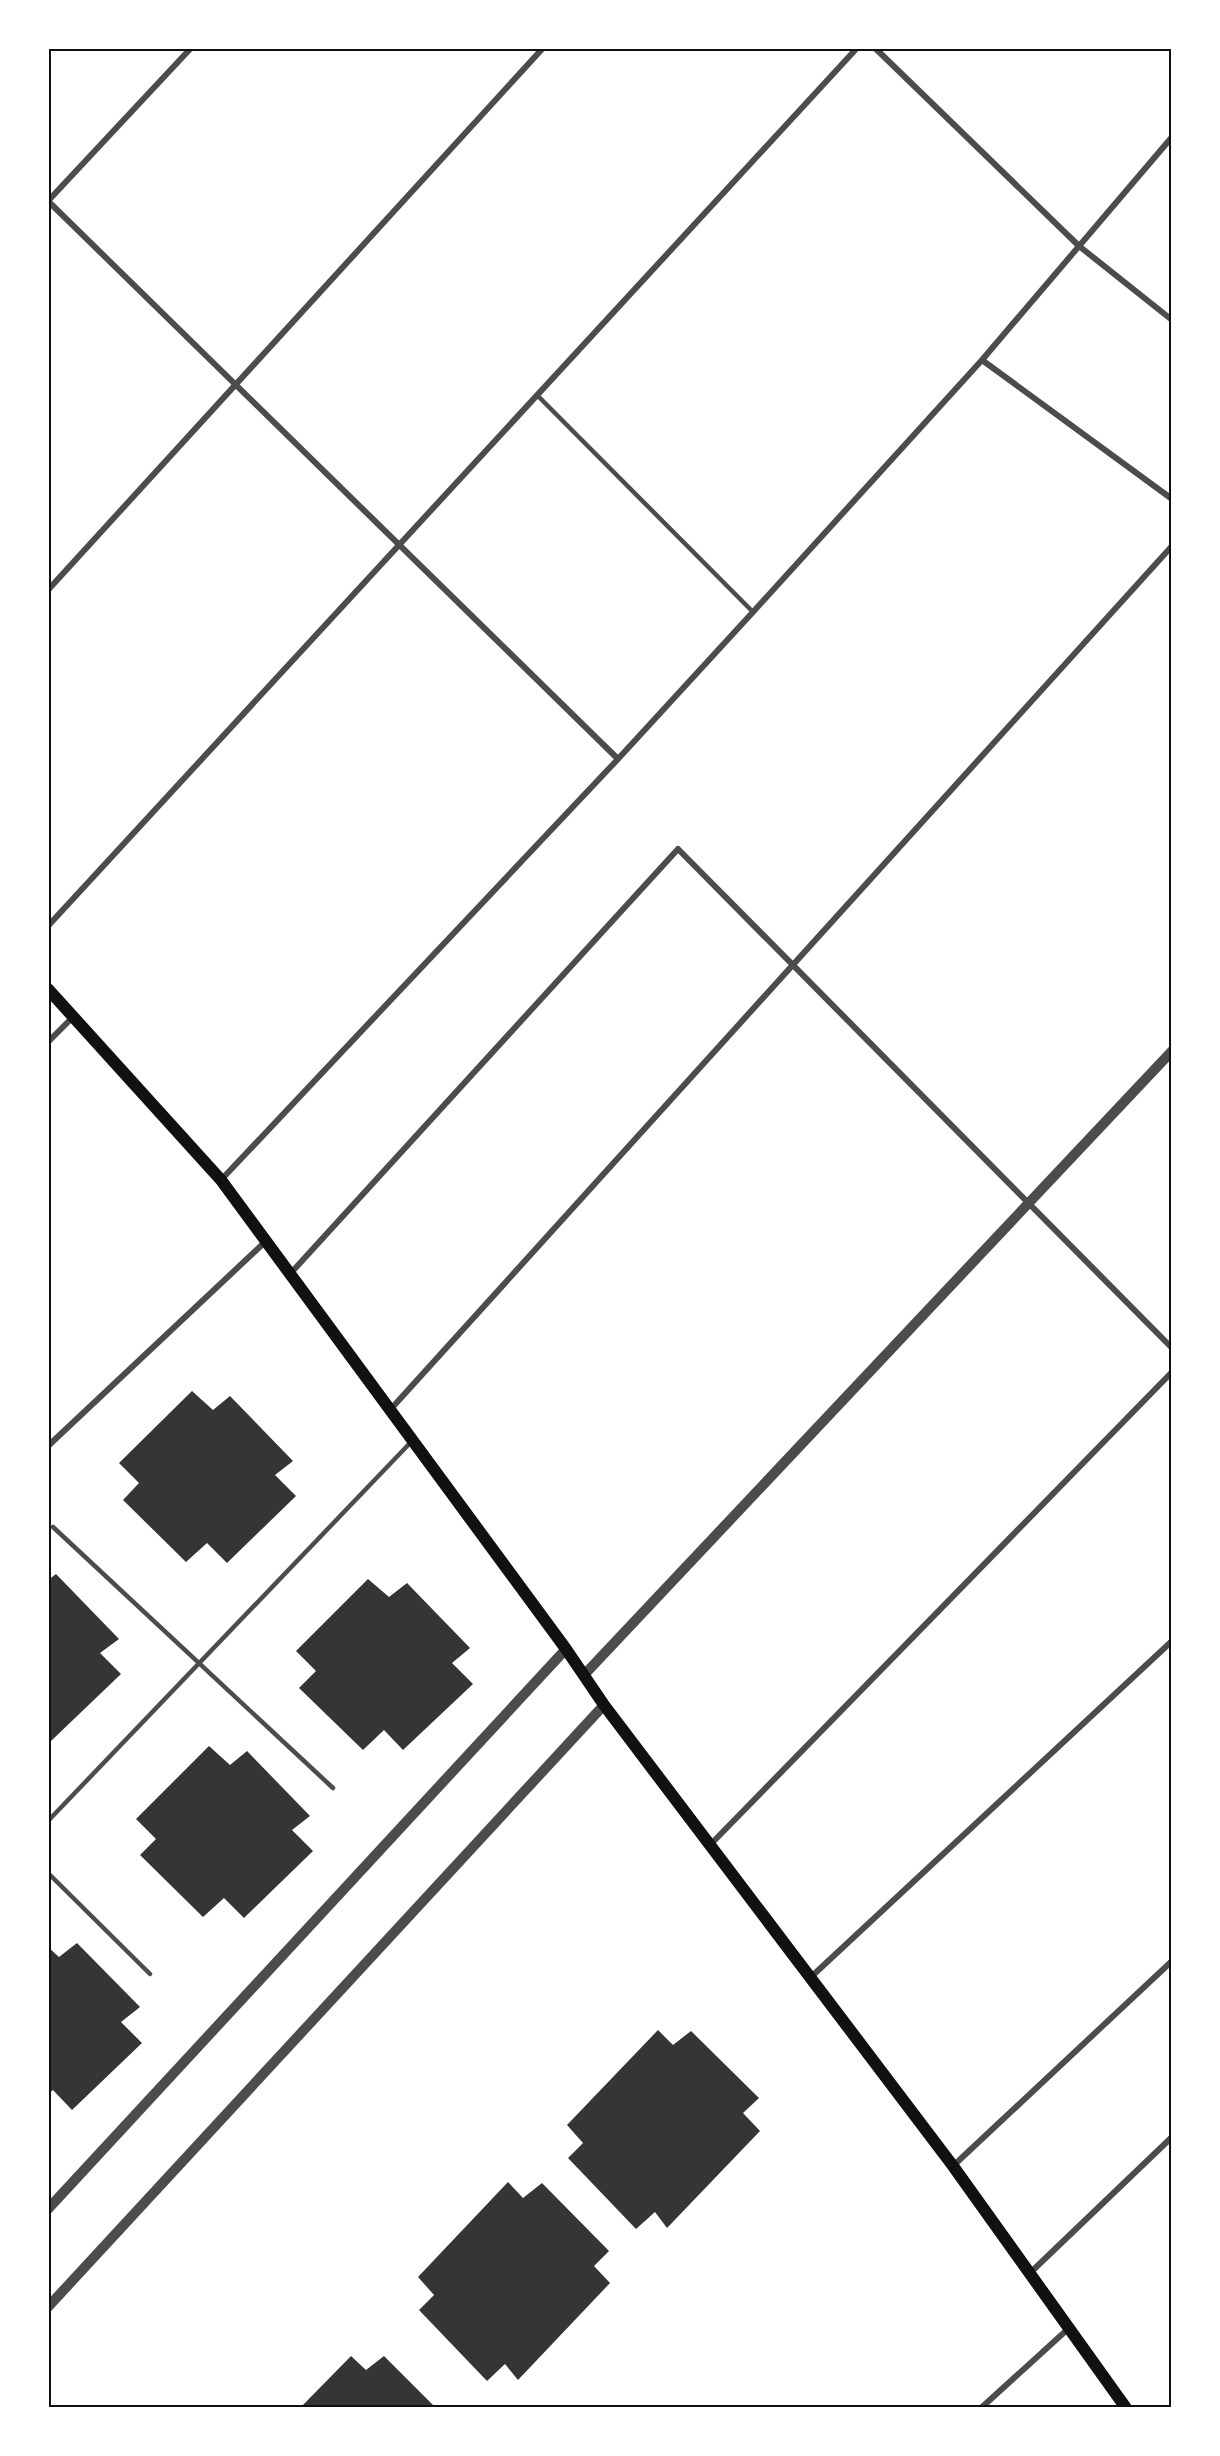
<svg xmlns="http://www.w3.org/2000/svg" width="1220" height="2456" viewBox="0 0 1220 2456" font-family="'Sofia Sans Condensed',sans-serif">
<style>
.building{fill:#353535}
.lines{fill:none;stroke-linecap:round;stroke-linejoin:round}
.service{stroke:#4c4c4c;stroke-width:4.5}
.minor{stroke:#4c4c4c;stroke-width:6}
.tertiary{stroke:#4c4c4c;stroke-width:10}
.secondary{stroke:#111;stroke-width:12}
.neatline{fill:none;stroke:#111;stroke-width:2}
</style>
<rect width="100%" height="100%" fill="#fff"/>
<!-- building -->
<path class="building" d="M192,1391L213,1410L230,1396L293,1461L275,1475L296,1496L227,1563L207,1543L186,1562L123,1500L139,1483L119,1463Z
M56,1574L119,1639L100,1653L121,1674L51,1741L48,1737V1580Z
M368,1579L389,1597L407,1583L470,1648L452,1663L473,1684L403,1750L384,1730L363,1750L299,1688L316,1671L296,1651Z
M209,1746L230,1765L247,1751L310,1816L292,1830L313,1851L244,1918L224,1898L203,1917L140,1855L156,1839L136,1819Z
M77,1943L140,2007L121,2022L142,2043L72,2110L53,2090L48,2094V1947L59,1957Z
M658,2030L673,2045L691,2031L759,2098L743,2113L760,2131L667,2228L655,2212L636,2229L568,2158L583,2143L567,2125Z
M508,2182L523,2198L542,2183L609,2251L594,2266L610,2283L518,2380L505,2364L487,2381L419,2310L434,2295L418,2277Z
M351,2356L366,2370L384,2356L436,2408H300Z"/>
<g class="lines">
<!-- service -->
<path class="service" d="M537,395L753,612
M53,1527L333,1788
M48,1821L411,1442
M48,1873L150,1974"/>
<!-- minor -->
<path class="minor" d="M875,48L1079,246L1172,320
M48,201L618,759
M48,201L191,48
M982,360L1172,499
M48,590L543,48
M48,926L857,48
M48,1042L73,1017
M221,1180L618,759L753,612L982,360L1172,137
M290,1274L678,849L1172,1348
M390,1410L1172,546
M48,1446L266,1241
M710,1845L1172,1372
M811,1977L1172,1641
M953,2166L1172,1961
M1030,2273L1172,2137
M981,2408L1069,2328"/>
<!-- tertiary -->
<path class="tertiary" d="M584,1675L1172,1051
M48,2209L566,1649
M48,2307L604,1705"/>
<!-- secondary -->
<path class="secondary" d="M48,989L221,1180L566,1649L604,1705L953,2166L1126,2408"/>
</g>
<!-- border -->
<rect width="1220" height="2456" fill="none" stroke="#ffffff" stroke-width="99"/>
<rect x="50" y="50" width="1120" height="2356" class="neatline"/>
</svg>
